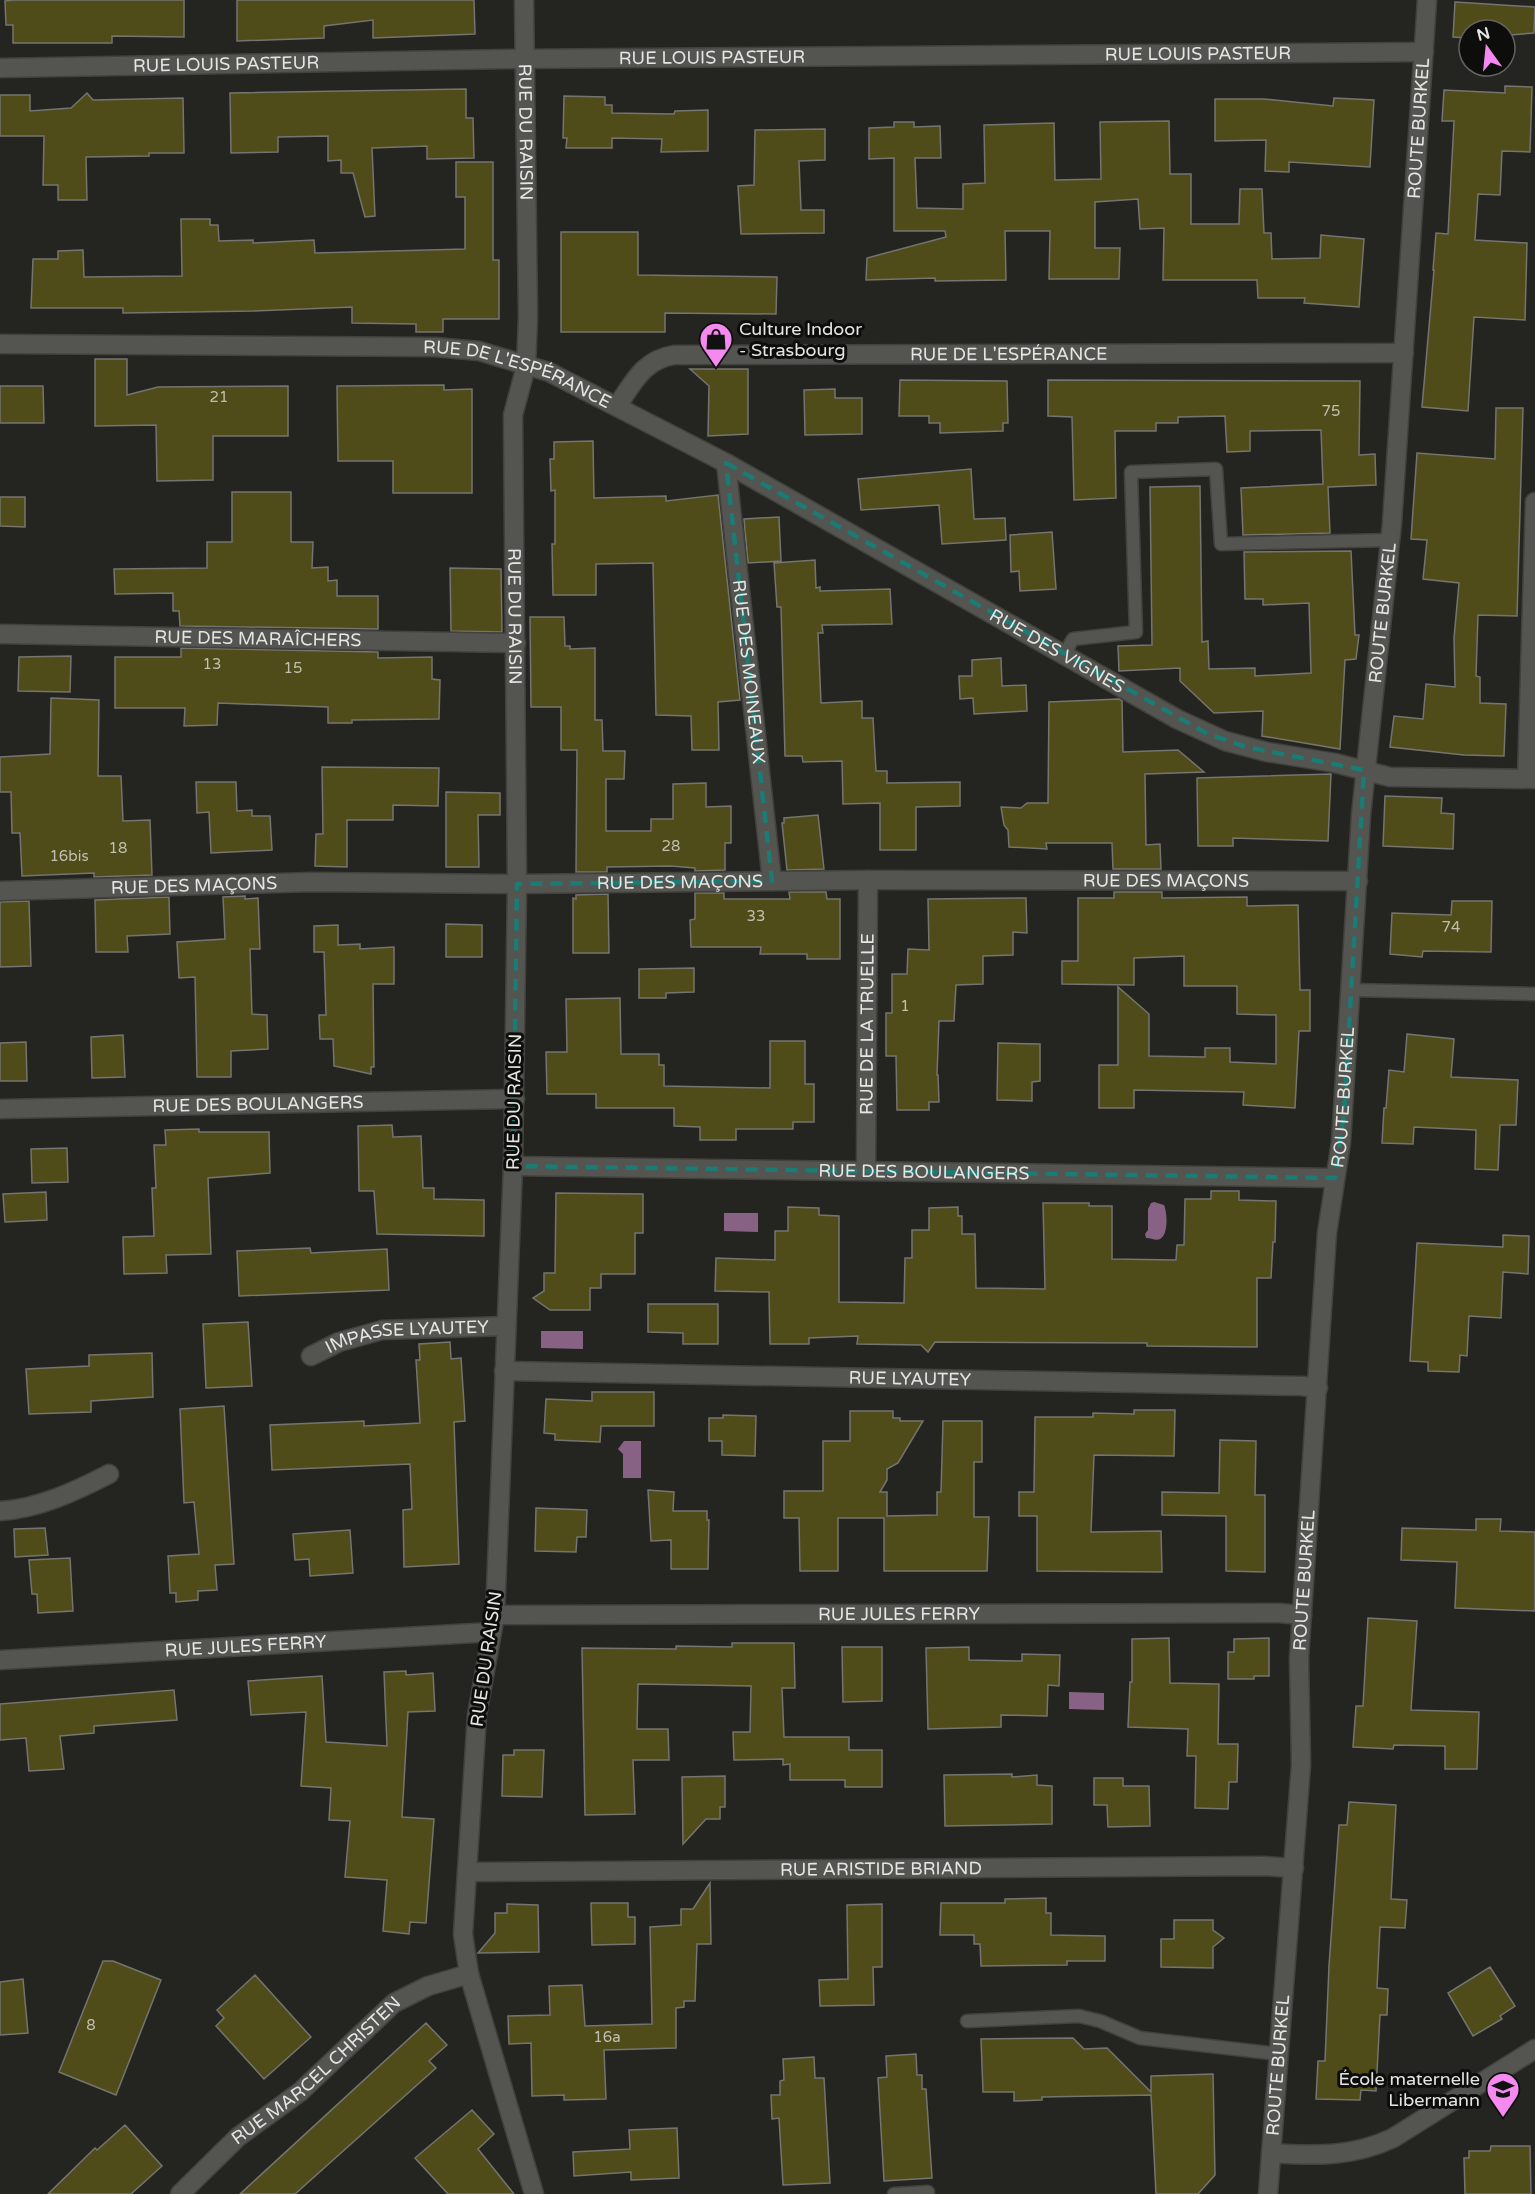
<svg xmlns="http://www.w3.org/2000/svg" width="1535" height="2194" viewBox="0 0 1535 2194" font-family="'Varela Round',sans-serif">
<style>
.water{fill:#886285}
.building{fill:#504c19;stroke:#747470;stroke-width:1.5}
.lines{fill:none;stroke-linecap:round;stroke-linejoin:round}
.lane-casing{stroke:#41413e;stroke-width:15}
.street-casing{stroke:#41413e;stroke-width:21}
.lane{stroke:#545450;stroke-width:12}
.street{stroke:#545450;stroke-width:18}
.marked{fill:none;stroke:#1a7c74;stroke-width:4.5;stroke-dasharray:12 8;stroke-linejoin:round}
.labels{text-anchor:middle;stroke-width:6;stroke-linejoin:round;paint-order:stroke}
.number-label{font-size:15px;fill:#c0bfb0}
.street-label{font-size:18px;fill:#e5e5e3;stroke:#0d0d0b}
.poi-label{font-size:18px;fill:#e5e5e3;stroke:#0d0d0b;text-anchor:start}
</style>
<rect width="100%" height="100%" fill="#242420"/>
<!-- water -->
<path class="water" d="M1154,1202L1164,1205C1167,1212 1169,1234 1160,1239C1156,1241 1151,1238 1146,1238L1145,1234L1148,1230V1209L1151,1203Z
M724,1213H758V1232L724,1231Z
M541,1331H583V1349L541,1348Z
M624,1441H641V1478H623V1454L618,1449Z
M1069,1692L1104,1693V1710L1069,1709Z"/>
<!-- building -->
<path class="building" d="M13,0H184V37L112,36V43H13V25H6L5,1Z
M237,0H474L475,34L373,38V20L324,26V38L237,41Z
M1455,2L1535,7L1534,33L1510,35L1507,41H1505V30H1469V38L1453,37Z
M1505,86L1532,87L1530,152L1502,151L1500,195L1478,194L1475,240L1527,243L1525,320L1474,317L1468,411L1422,407L1434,270H1433L1436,233L1448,234L1454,121H1442L1444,90L1505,93Z
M466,89V118H473L474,158L427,159V146L372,148L375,216L365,217L353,173H341V160L328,161V136L278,137V152L231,153L230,93Z
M87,93L93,100L183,98L184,153H149V156L86,157L87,200H58V185H43L44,136H0V95H30V111L71,108Z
M564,96L605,97V105H612V113L674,114L675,111L708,110V151L661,152L662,139L612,138V148H566L567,138H563Z
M1334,98L1374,100L1370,167L1289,162V172L1265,171L1266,140L1215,141V99H1264L1333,106Z
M1169,121L1170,174H1191V224H1239L1240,189H1262L1264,233H1271L1272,259L1320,258L1321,235L1364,239L1359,307L1304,303L1305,298H1258L1257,280H1163L1164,228L1140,229L1138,199L1095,202V248H1120L1119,279H1049L1050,231H1005L1006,280L935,281V278L866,280L867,258L946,237L945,231H894V158L869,159V128L894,127V122H914V127L940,126L941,158H915L917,208L963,209V184L985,183L984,125L1054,123L1055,180L1101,179L1100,122Z
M825,129V160L799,161L801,210H824V233L741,234L738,186L754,185L755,130Z
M456,162H493V260H499V319H443V332H416V324L352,323V307L254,311L123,313V308H31L33,259H58V251L83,250L84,277L182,276L181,219H210V225H218L219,241L253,240V243L314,240L315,253L465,249V197H456Z
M561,232H638V275L777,277L776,314L665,313V332H561Z
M95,359H127V395L158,387L288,386V436H213V480L157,481L156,425L95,426Z
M690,369H748V434L708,436L709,386Z
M900,380L1007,381L1008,423H1003V431L940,433V423H929V416H899Z
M1048,380L1360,381L1359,455L1375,454L1376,485L1328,487L1330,533L1243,535L1241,488L1323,484L1321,430L1250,431V451L1227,452L1225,416L1178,417V423H1156V431H1115L1116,498L1074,500L1072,417L1048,416Z
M444,385V390L472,389V493H393V461H338L337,386Z
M0,386H43L44,423H0Z
M835,389V398H862V434L805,435L804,390Z
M1496,408H1523L1517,616L1478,615L1476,676L1480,677V703L1506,704L1504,756L1464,755L1390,747L1394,716L1423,719L1426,684L1455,687L1454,638L1459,583L1423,579L1427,540L1411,539L1417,453L1495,459Z
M593,441L594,498L666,496V501L718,495L740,700L718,702L719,750H692L691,716L656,715L653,563L596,564V595H553L552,544H555V490L551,491L550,459H554V442Z
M971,469L974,519L1005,518L1006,540L942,544L939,505L861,510L858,479Z
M1200,486L1202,642L1208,641L1209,669L1255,668V676L1311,673L1309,603L1263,605V599H1245L1244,552L1351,551L1355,635H1359L1356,659L1345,660L1340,749L1262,736L1263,711L1214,713L1180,681V668L1119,671L1118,646L1152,645L1150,487Z
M232,492H291V542H313L312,568L328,567V581L337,580V596H378V629L180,626L179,611H173V593L115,594L114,569L207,568V542H232Z
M0,497H25V527L0,526Z
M779,517L781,561L748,563L744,519Z
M1052,532L1056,589L1020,591L1019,571L1011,572L1010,535Z
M815,560L816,588L820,587V591L890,589L892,624L822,625L823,633H818L821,703L862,701V718H873L876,771H887V783L960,782V806L916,807V850H880V803L843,804L842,761L803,762L802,756H785L781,607H777L774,563Z
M450,568L501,569L502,632L451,631Z
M530,617H564L565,646H570V649L595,648V720H602L603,751H625L624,779H606V831H651V819H673V784L706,783V807L731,806V843H725V870L695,871V868L671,866L607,867V872H576L577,750H561V707H531Z
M181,648L378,652V658L432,657V679L440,680L439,719L352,720V723H328V707L218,703L217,725L184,726L185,708H115V657H181Z
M71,656L70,692L18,691L19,657Z
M1001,658L1002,686L1026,685L1027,711L974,714L973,698L960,699L959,676H972V660Z
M51,698L99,700L98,776H121L123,821L150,820L152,875L94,877V873L22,876L20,833H12L11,792H0V757L50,754Z
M1119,699L1122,701L1123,752L1178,750L1204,772L1145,774L1146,845L1160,844L1161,869H1113L1112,843H1046L1047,849L1009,847L1008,830L1004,825L1001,807L1021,808L1027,803H1048L1049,702Z
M322,767L439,768L438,806L393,805V820H347V867L315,866L316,834H323Z
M1331,774L1328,841L1233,838V846H1198L1197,778Z
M196,782H236L237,811L252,810V816H270L272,850L211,853L209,812L197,813Z
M446,792L500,793V815H478L479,867H446Z
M1385,796L1442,798L1441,813L1454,814L1453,849L1383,846Z
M818,815L824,869L787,870L782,823H784V818Z
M789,892H826L827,899H840V959H807V954H760L761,947H691L690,920L695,919V893H724V899H790Z
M1114,892H1162V898L1247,897V906L1298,905L1300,990H1310V1031H1299L1295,1108L1243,1105L1244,1092L1134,1090V1108H1099V1065H1118V987L1149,1014V1056L1205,1057V1048H1230V1062L1276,1064V1015L1237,1014V986H1184V956L1134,958V985L1062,984V961H1078V898H1114Z
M608,894L609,953H573V898L576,899V895Z
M245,896V899L258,898L260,949H250L252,1014L267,1015L268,1049L231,1051V1077H197L195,977L179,978L177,942L225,939L223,897Z
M169,897L170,934L127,936L128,952H96L95,900Z
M1026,898L1027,933L1013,932V955L983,956V984L956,985L954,1021H939L937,1075H938L939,1102H929V1110H897L896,1056H886V1013H892V974H907L908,949L929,950L928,899Z
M29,901L31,966L0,967V902Z
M1452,901H1492L1491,952L1423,951L1422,957L1390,954L1392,913L1451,915Z
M446,924L482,925V957H446Z
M338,925V945L360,944V949L394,947V984H373L374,1067H371V1074L334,1066L333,1039H320L319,1015H326L324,952H314V926Z
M694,968V992L666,993V998H639V969Z
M620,998L621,1054H659V1065H664V1086L770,1088V1041H805V1084H814V1122H793V1129H736V1140H700V1127L674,1126V1108H596V1094H547L546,1052H567L566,999Z
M1407,1034L1454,1039L1451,1077L1518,1080L1516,1125H1500L1498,1170L1475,1169L1476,1130L1414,1127L1413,1144L1382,1143L1384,1108H1386L1389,1070L1404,1072Z
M123,1035L125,1077L92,1078L91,1037Z
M26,1042L27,1081H0V1043Z
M998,1043L1040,1044V1081L1032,1082V1101L997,1100Z
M392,1125L393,1137L421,1136L423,1188H434V1199L484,1200V1236L377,1234L374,1191H359L358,1126Z
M199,1129V1132H269L270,1173L208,1178L211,1254L166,1255L167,1273L124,1274L123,1237L154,1236L152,1188H156L154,1145H166L165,1130Z
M67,1148L68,1182L32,1183L31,1149Z
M1211,1191H1239V1200L1276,1201L1275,1242H1273L1271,1278H1257V1347L1147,1346V1343L935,1342L928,1352L921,1345L857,1344L858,1336L809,1338V1344H770L769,1292L715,1291L716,1258L775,1260V1231H788V1207L819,1208V1215L839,1216V1302L904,1303L905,1258H912V1230H929V1208L958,1207V1216H962V1234H975L976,1288L1045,1289L1043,1203H1089V1206H1112V1259L1176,1260L1177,1245H1184L1185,1199H1211Z
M46,1192L47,1220L5,1222L3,1194Z
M556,1193L643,1194V1233H635V1274H601V1288H590V1310H550L533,1298L544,1291V1273H555Z
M1503,1235L1529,1236L1528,1274L1503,1272L1501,1318L1469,1316L1467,1356L1460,1355L1459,1372L1428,1371V1362L1410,1361L1417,1243L1503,1247Z
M310,1248L311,1253L387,1249L389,1290L239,1296L237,1251Z
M648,1304H718V1344H683V1333L648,1332Z
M248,1322L252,1386L206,1388L203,1324Z
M450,1342L451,1359L461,1358L464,1403L465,1421L454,1422L459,1564L404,1567L403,1510L412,1509L410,1464L272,1470L270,1425L364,1421V1426L420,1423L416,1360H420L419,1344Z
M152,1353L153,1397L91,1401V1412L29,1414L26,1369L89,1366V1355Z
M592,1392H654V1426H601L600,1442L555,1440V1434L544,1433L546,1399L592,1401Z
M224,1406L234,1564L215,1565L217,1590L198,1591V1600L176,1602V1593H170L168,1556L199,1554L194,1502L184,1503L180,1409Z
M1134,1410H1175L1174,1456L1094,1455L1091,1532L1161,1531L1162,1572L1037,1571V1516H1019V1492H1034L1035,1417H1093V1413L1134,1414Z
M850,1411H893V1418H900V1421H923L898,1463L887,1469V1480L880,1492H887V1516L937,1515V1492H941L943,1421H982V1462H974V1517H989L987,1571H884V1518H838V1571H800L799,1518H784V1491H823V1441H850Z
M723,1415L756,1416L755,1456L722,1455V1441H709V1418H723Z
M1220,1440L1256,1441L1255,1495H1265V1572L1226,1571V1516L1162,1515V1492L1219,1493Z
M648,1490L674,1492L673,1511H707V1520H709L708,1569H671V1540L651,1541Z
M536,1508L587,1510L586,1537H577L576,1552L535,1551Z
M1476,1519H1501L1500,1531L1535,1532V1611L1455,1608L1457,1562L1401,1560L1402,1528L1476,1530Z
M45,1528L48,1555L15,1557L14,1529Z
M350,1530L353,1573L310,1576L309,1559L295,1560L293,1534Z
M70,1558L73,1611L38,1613L37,1594H32L29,1560Z
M1368,1618L1417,1621L1411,1710L1479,1712L1477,1769H1445V1746L1394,1745L1393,1749L1353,1747L1356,1706H1363Z
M1169,1638L1170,1683L1219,1684L1218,1744H1238L1237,1782H1229L1228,1809L1195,1808L1196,1756H1187L1188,1729L1128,1727L1130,1682H1132V1639Z
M1269,1638V1676H1254V1679H1228V1652H1234V1639Z
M732,1643H794L795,1688H782L784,1737H849V1750H882V1787H845V1780H790V1764L783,1765V1759L734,1760L733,1732H750L751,1686L638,1684L637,1729H668L669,1760H633L635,1814L585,1815L582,1648L676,1649V1646L732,1647Z
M842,1647H882V1701L843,1702Z
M969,1647V1660L1022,1661V1654L1060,1655L1059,1686L1048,1685L1047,1716L1001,1715V1727L928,1729L926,1648Z
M406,1671V1675L433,1673L435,1711L408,1712L402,1817L434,1819L426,1923L410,1922L409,1934L383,1931L387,1880L345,1877L350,1821L329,1820L331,1788L301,1786L306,1712L251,1715L248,1681L322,1676L326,1742L387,1746L384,1672Z
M174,1690L177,1720L94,1726V1733L60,1736L64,1769L29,1771L26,1738L0,1740V1704Z
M514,1750H544L542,1797L502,1796L503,1755H514Z
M1012,1774V1777L1037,1775V1785L1052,1786V1824L945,1826L944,1775Z
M725,1776V1807H720V1819H706L683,1844L682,1777Z
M1094,1778H1123V1786H1149L1150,1826L1108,1827L1107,1805H1094Z
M1349,1802L1396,1805L1391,1899L1407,1900L1405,1928L1380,1927L1377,1988L1388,1989L1387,2015H1380L1376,2091L1361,2090L1360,2100L1316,2099L1318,2061H1325L1329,1966L1339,1825H1347Z
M710,1883L711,1944H697L695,2001H684V2007L676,2008V2048L604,2050L606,2099L564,2100V2095L532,2096L531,2043L509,2044L508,2016L550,2015L549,1986L582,1985L585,2026L652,2024L650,1927L681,1925V1909H693Z
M1046,1898V1913H1051V1935L1105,1936V1961H1067V1965L981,1966L980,1944H974V1935H940L941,1903H1005V1899Z
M591,1903H628V1917H635V1944L592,1945Z
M507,1904L538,1905L539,1952L478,1953L495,1933V1913H507Z
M882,1904V1967H873L874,2005L820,2006L819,1980L848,1979L847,1905Z
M1174,1920H1213V1930L1224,1938L1213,1947V1968L1161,1967V1939H1174Z
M103,1961H113L161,1980L116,2095L59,2072Z
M1490,1967L1515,2006L1500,2016L1502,2019L1473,2036L1448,1993Z
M255,1975L311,2037L264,2079L216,2026L224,2018L217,2010Z
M23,1979L28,2033L0,2035V1982Z
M426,2023L447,2045L429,2061L436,2068L295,2194H240Z
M1073,2038L1084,2049L1107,2048L1151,2092V2076L1213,2074L1215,2175L1198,2194H1156L1151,2095L1042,2097V2100L1014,2101V2092H983L981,2039Z
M916,2054L917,2075H922V2089H926L932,2178L884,2181L878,2078L887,2077L886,2056Z
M814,2057L815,2078H824L830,2183L783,2185L779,2118L772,2119L771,2095H780V2081L784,2080L783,2059Z
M472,2110L494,2134L478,2149L514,2194H448L415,2158Z
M125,2125L162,2166L131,2194H48L95,2148L97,2150Z
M677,2128L679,2178L631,2180V2172L574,2176L573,2152L630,2149L629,2130Z
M1491,2146H1530L1531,2194H1465L1464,2158H1469V2151H1490Z"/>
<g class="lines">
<defs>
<path id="lane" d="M1063,656L1073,639L1136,632L1131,472L1216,469L1221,544L1390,540
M1351,990L1534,994
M967,2021L1079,2016L1100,2021L1140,2038L1279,2054
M894,2194L928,2192"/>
<g id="street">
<path id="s1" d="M524,0L528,317L526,366L513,415L517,884L513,1166L495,1615L477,1715L463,1934L469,1974L534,2194"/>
<path id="s2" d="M0,68L509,59L1424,52"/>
<path id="s3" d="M0,344L435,347L479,351L549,372L726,463L1177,719L1225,741L1267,752L1335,763L1390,777L1535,779"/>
<path id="s4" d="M617,406C634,382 643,360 674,355L1404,353"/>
<path id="s5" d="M726,463L772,881"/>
<path id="s6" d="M0,634L516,643"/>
<path d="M1527,778L1535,502"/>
<path id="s7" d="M0,891L312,882L517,884L868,880L1358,881"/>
<path id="s8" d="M0,1109L515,1099"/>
<path id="s9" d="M513,1166L1335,1178"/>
<path id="s10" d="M866,1170L868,880"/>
<path id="s11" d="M311,1356L339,1342L382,1330L506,1326"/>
<path id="s12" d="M504,1371L1302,1386L1318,1388"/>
<path d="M0,1511C38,1509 76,1491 109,1474"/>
<path id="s13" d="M495,1615L1279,1613L1302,1615"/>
<path id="s14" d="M0,1660L492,1632"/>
<path id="s15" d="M467,1872L1264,1866L1294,1868"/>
<path d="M1271,2153C1315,2156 1353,2157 1393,2138L1535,2049"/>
<path id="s16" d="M180,2194L238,2137L300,2092L394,2003L428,1986L469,1974"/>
<path id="s17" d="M1268,2194L1301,1765L1299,1658L1327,1233L1341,1142L1361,815L1392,523L1427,0"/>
</g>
</defs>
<!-- lane casing -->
<use href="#lane" class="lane-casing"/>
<!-- street casing -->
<use href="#street" class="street-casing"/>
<!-- lane -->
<use href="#lane" class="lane"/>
<!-- street -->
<use href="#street" class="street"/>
</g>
<!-- marked area -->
<path class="marked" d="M726,463L1206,733L1246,747L1364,770L1344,1114L1335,1178L513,1166L517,884L772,881Z"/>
<!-- icons -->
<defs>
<symbol id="shop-pin" viewBox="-11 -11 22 30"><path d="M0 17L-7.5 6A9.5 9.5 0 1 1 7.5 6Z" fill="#f489ef" stroke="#0d0d0b"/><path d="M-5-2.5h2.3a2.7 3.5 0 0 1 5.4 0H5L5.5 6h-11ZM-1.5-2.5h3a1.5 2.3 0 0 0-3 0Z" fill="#111"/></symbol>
<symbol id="school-pin" viewBox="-11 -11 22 30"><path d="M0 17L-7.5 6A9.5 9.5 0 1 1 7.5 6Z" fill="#f489ef" stroke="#0d0d0b"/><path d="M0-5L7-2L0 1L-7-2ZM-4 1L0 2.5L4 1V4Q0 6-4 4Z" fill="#111"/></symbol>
</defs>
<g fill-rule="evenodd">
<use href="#shop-pin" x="697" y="320" width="38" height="52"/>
<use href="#school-pin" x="1484" y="2070" width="38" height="52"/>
</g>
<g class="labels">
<!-- number labels -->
<g class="number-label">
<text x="219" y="402">21</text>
<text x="1331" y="416">75</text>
<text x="212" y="669">13</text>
<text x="293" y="673">15</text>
<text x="671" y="851">28</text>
<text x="118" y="853">18</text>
<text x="69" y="861">16bis</text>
<text x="756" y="921">33</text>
<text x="1451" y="932">74</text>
<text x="905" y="1011">1</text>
<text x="91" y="2030">8</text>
<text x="607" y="2042">16a</text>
</g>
<!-- street labels -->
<g class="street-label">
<text dy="6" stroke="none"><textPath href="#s2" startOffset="1198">RUE LOUIS PASTEUR</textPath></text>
<text dy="6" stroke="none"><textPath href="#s2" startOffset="712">RUE LOUIS PASTEUR</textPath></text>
<text dy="6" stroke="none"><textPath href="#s2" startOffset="226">RUE LOUIS PASTEUR</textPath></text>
<text dy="6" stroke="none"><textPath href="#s17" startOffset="2072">ROUTE BURKEL</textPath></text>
<text dy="6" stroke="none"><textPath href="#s1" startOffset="132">RUE DU RAISIN</textPath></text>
<text dy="6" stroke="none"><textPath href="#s4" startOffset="414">RUE DE L'ESPÉRANCE</textPath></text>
<text dy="6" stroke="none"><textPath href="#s3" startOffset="522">RUE DE L'ESPÉRANCE</textPath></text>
<text dy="6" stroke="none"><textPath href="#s17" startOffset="1586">ROUTE BURKEL</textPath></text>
<text dy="6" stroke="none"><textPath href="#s1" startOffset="618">RUE DU RAISIN</textPath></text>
<text dy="6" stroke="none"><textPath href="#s6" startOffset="258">RUE DES MARAÎCHERS</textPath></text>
<text dy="6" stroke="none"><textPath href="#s3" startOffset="1132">RUE DES VIGNES</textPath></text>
<text dy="6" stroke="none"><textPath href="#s5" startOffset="210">RUE DES MOINEAUX</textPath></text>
<text dy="6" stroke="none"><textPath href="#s7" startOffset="1166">RUE DES MAÇONS</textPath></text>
<text dy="6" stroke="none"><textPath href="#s7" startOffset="680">RUE DES MAÇONS</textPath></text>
<text dy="6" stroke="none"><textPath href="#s7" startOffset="194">RUE DES MAÇONS</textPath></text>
<text dy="6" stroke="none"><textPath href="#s10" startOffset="146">RUE DE LA TRUELLE</textPath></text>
<text dy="6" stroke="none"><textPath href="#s17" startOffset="1100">ROUTE BURKEL</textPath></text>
<text transform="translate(514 1102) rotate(-89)" y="6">RUE DU RAISIN</text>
<text dy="6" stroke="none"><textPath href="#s8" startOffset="258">RUE DES BOULANGERS</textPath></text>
<text dy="6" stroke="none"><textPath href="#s9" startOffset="411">RUE DES BOULANGERS</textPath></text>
<text dy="6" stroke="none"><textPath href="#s11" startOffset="100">IMPASSE LYAUTEY</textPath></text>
<text dy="6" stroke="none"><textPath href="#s12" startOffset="406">RUE LYAUTEY</textPath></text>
<text dy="6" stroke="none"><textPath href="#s17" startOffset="615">ROUTE BURKEL</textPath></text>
<text dy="6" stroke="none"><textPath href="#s13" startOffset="404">RUE JULES FERRY</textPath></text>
<text dy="6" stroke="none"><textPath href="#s14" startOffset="246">RUE JULES FERRY</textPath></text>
<text transform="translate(486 1659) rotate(-82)" y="6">RUE DU RAISIN</text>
<text dy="6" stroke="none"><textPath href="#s15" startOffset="414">RUE ARISTIDE BRIAND</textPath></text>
<text dy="6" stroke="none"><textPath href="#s17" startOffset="129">ROUTE BURKEL</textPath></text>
<text dy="6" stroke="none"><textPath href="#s16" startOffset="184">RUE MARCEL CHRISTEN</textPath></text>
</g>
<!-- poi labels -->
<g class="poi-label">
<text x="739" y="335">Culture Indoor<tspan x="739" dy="21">- Strasbourg</tspan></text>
<text x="1480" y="2085" text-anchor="end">École maternelle<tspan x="1480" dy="21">Libermann</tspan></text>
</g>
</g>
<!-- north arrow -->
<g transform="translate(1487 48) rotate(345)"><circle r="28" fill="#0d0d0b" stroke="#636361" stroke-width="1.5"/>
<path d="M0-4.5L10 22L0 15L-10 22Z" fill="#f489ef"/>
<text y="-9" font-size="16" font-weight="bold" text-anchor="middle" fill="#e5e5e3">N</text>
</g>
</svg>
